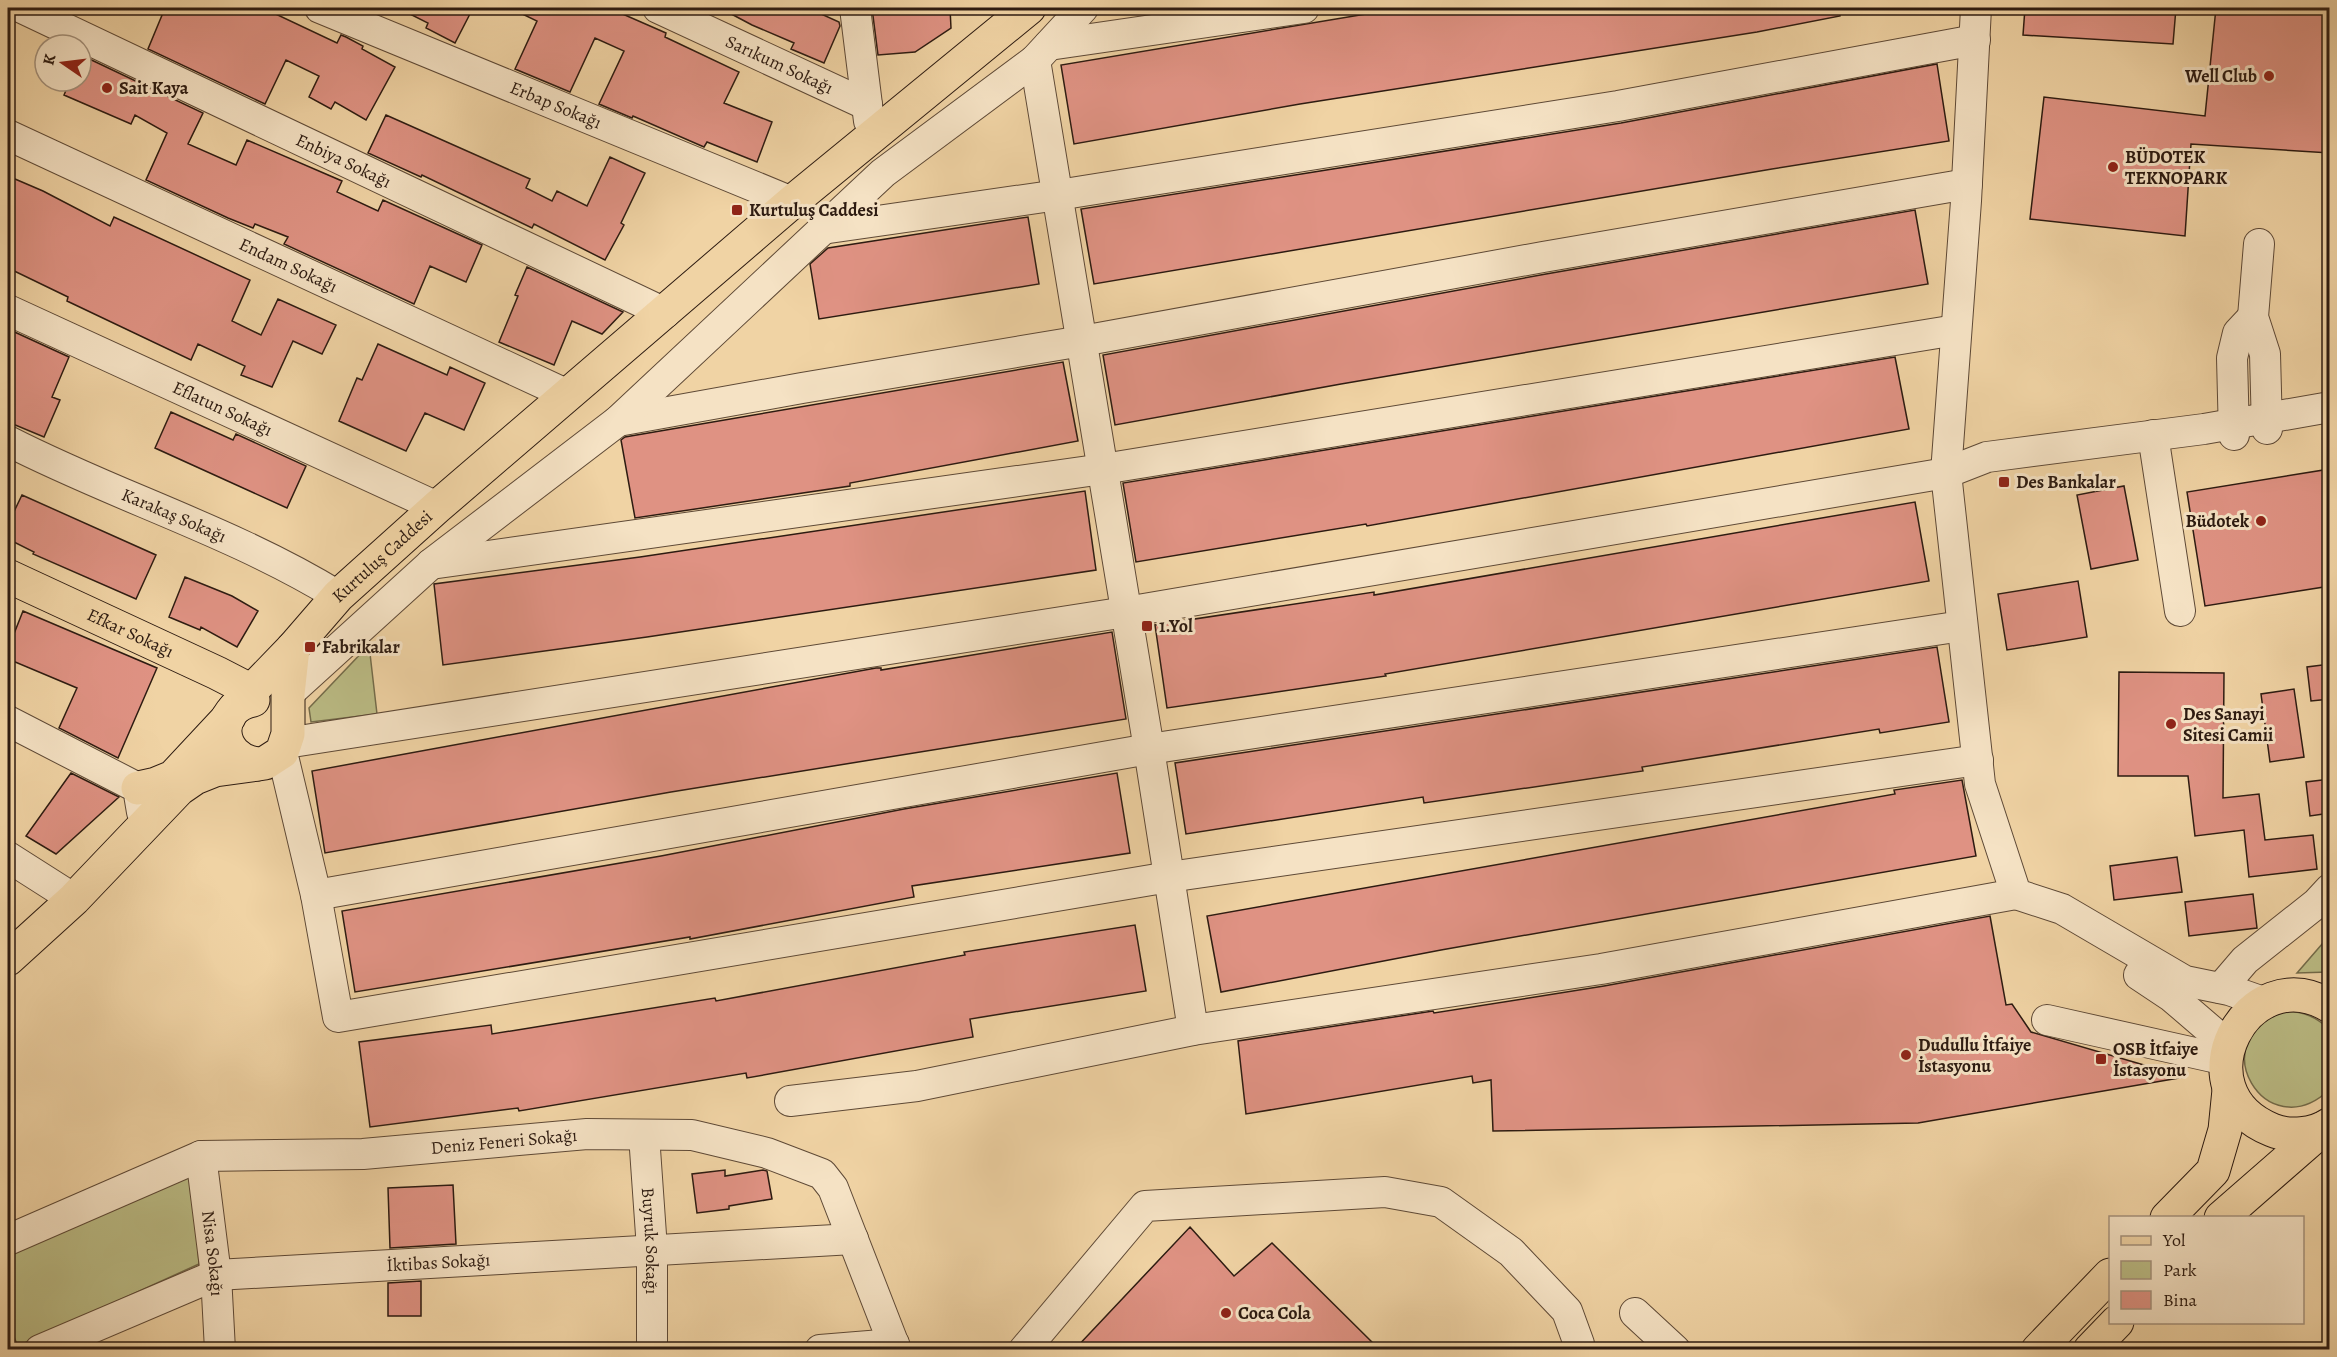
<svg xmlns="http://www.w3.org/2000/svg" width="2337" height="1357" viewBox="0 0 2337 1357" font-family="Alegreya,serif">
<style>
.green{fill:#bbbc85;stroke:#746c4b;stroke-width:1.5}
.building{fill:#df9283;stroke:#2d1b11;stroke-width:1.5}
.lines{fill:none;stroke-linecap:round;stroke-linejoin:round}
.minor-casing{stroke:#5e4936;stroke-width:32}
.major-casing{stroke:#2d1b11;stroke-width:35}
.minor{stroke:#f5e2c4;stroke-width:30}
.major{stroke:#f0d3a4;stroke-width:33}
.poi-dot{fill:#8f2418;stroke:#f5e2c4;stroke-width:2}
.labels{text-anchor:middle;stroke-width:6;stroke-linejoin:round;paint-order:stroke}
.street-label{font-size:18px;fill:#2d1b11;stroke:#f5e2c4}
.poi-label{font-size:18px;font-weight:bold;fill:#2d1b11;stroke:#f5e2c4;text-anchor:start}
</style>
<rect width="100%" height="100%" fill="#f0d3a4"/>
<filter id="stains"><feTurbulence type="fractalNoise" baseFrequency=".00333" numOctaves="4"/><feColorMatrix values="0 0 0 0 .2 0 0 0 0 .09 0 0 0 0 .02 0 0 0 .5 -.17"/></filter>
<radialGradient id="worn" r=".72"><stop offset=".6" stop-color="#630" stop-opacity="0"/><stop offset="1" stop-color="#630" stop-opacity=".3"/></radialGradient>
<!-- green -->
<path class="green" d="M369,645L377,714L311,722L309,708Z
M2329,936V972L2297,973Z
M2285,1011C2304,1012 2315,1016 2329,1029V1090C2266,1149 2200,1039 2285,1011Z
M192,1164L199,1264L18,1346L8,1323V1246Z"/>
<!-- building -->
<path class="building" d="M165,8H263L337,43L341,35L346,37L363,46L362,49L395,67L366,120L335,102L331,109L309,97L319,76L286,60L265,104L148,49Z
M398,8H473L455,43L426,28L428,23Z
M510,8H609L666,33L665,37L739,72L724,103L772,122L757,162L707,142L704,147L633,116L632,118L599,104L624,51L595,38L570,92L515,69L537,21Z
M720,8H808L839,22L840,26L824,63L791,49L794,43L752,25Z
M872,8H950L951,28L915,52L878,55Z
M1402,8H1839L1840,16L1757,32L1300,104L1074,144L1061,65Z
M2025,8H2176L2173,44L2023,35Z
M2216,8H2330V153L2191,144L2185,236L2030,219L2044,97L2205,116Z
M81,55L203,113L188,144L236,165L247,140L342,181L337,192L378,211L383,200L482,245L466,282L430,266L414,304L284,244L288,237L255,224L253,228L228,218L146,180L167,133L135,115L131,124L64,95L70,81H81Z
M1937,64L1949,141L1772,169L1094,284L1081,209L1621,123Z
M386,115L530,179L526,188L552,201L557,191L587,206L610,157L645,173L621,223L624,225L605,260L534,224L532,228L422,175L421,177L368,153Z
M8,176L43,191L110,226L114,217L250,280L232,321L261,335L278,299L336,325L322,354L293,341L272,387L241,375L245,366L198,344L191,360L67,301L68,297L8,268Z
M1915,210L1928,284L1341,384L1115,425L1103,355L1546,274Z
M1028,217L1039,284L819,319L810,264L828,248Z
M527,267L623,312L602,334L572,321L554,365L499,342L518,296L515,295Z
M8,329L69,357L52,397L60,400L44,437L8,422Z
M378,344L447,375L450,367L485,383L464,430L425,413L406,451L339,421L357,378L362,380Z
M1895,357L1909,429L1367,526L1366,524L1136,562L1123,483Z
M1063,362L1078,441L850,483V486L635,518L621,440L625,437Z
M171,412L233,440L236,434L306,466L287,508L155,448Z
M2330,469V586L2205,606L2187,492Z
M2124,486L2138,560L2091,569L2077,495Z
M1085,491L1096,570L647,637L443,665L434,584L640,557Z
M22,495L156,555L136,599L33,554L34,552L8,539V524Z
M1915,502L1929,581L1385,674L1386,676L1167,708L1155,625L1374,592V595Z
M185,577L232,596L258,611L237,647L201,627L200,630L169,617Z
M2078,581L2087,637L2007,650L1998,594Z
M23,611L157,668L118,758L59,728L77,688L8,659V649Z
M1112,632L1126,719L671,792L325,853L312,771L876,668H881V670Z
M1937,647L1949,722L1880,733L1879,729L1642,767L1643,771L1424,803L1423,797L1186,834L1175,763Z
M2330,664V699L2311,701L2307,667Z
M2119,672L2224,673L2223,798L2259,794L2265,840L2313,835L2317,869L2249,877L2244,830L2195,836L2188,776H2118Z
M2294,689L2304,757L2270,762L2261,694Z
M71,773L119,797L56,854L26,836Z
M1117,773L1130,853L912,886L914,897L690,939V937L355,992L342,911L661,856L904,809Z
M2330,779V813L2310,816L2306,782Z
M1962,780L1976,856L1441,950L1221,992L1207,916L1895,794L1894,790Z
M2177,857L2182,892L2114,900L2110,866Z
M2253,894L2257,928L2189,936L2185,902Z
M1990,916L2006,1005L2012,1004L2031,1032L2185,1077L1918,1123L1493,1131L1491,1080L1473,1083L1472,1076L1246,1114L1238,1041L1433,1011L1434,1013L1604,986Z
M1135,925L1146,991L970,1019L973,1037L747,1078L746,1073L519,1111L518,1108L370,1127L359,1042L491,1025L492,1034L715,998L716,1001L965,955L964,952Z
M725,1170V1176L763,1170L767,1171L772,1199L729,1206V1209L697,1213L692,1174Z
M453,1185L456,1244L390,1248L388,1188Z
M1190,1227L1234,1276L1272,1243L1380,1350H1074Z
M421,1281V1316H388V1283Z"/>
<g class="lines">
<defs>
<g id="minor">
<path id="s1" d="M22,8L665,313"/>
<path id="s2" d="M320,8L792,202"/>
<path id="s3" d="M658,8L867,105"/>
<path d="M855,8L869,121"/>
<path d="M1976,8L1966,201L1946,473L1980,784L2016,894L2062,909L2185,981L2229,990L2266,1003"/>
<path d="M1049,45L1304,8"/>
<path d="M1035,60L1149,749L1193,1030"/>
<path id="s4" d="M8,135L568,395"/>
<path d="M822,229L1058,195L1618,106L1975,40"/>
<path d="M2259,244L2253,317L2265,354L2267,429"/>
<path id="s5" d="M8,310L437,507"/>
<path d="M618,421L802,388L1082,341L1543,257L1967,184"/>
<path d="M2153,435L2180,611"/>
<path d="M2234,435L2232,358L2238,333L2253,317"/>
<path id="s6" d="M8,441C115,496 234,532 338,596"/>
<path d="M431,564L1103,469L1956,330"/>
<path d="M288,694L431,564L618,421L883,173L1035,60L1083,8"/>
<path d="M8,721L138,788L142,812"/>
<path d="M286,743L1126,612L1946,473L1987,457L2204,429L2330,407"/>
<path d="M282,752L316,895L338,1017L1169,877L1978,760"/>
<path d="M8,857L74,899"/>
<path d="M316,895L1149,749L1962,626"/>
<path d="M2139,975L2172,997L2228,1045"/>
<path d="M2221,988L2245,960L2317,903L2330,889"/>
<path d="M2047,1020L2226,1060"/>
<path d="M790,1101L917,1086L1193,1030L1601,969L2016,894"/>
<path id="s7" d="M644,1135L652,1249V1350"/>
<path id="s8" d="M201,1156L216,1275L220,1350"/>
<path id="s9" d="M8,1240L201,1156L363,1154L587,1134L692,1135L767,1153L822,1174L833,1188L896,1350"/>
<path d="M1635,1313L1675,1350"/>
<path id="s10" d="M40,1350L216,1275L853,1239"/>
<path d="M820,1350L894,1344"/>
<path d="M1024,1350L1145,1206L1385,1192L1441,1202L1511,1252L1567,1311L1579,1344V1350"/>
</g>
<g id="major">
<path id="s11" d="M8,576L217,673L252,691"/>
<path d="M253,700C213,708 217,758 257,764"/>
<path id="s12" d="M234,709L293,648L338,596L437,507L792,202L1029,8"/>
<path d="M138,788L156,784L173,777L229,717"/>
<path d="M8,959L74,899L179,789L195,778L215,770L265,763L282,752L288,734V694L293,648"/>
<path d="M2330,1006C2247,956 2176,1091 2272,1130C2289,1137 2314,1135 2330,1124"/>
<path d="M2167,1218L2213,1171L2225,1130L2229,1090"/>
<path d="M2221,1218L2324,1128"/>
<path d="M2038,1350L2110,1275"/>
<path d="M2090,1350L2117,1322"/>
</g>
</defs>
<!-- minor casing -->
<use href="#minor" class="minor-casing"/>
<!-- major casing -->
<use href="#major" class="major-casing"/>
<!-- minor -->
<use href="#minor" class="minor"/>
<!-- major -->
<use href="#major" class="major"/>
</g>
<!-- markers -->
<g class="poi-dot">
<circle cx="2269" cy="76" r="6"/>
<circle cx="107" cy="88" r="6"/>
<circle cx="2113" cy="167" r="6"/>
<rect x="731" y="204" width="12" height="12" rx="3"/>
<rect x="1998" y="476" width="12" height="12" rx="3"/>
<circle cx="2261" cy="521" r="6"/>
<rect x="1141" y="620" width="12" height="12" rx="3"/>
<rect x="304" y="641" width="12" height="12" rx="3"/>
<circle cx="2171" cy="724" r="6"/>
<circle cx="1906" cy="1055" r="6"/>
<rect x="2095" y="1053" width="12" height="12" rx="3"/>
<circle cx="1226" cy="1313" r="6"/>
</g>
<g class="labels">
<!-- street labels -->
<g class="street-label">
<text dy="6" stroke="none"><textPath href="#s3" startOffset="134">Sarıkum Sokağı</textPath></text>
<text dy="6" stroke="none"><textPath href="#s2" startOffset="255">Erbap Sokağı</textPath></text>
<text dy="6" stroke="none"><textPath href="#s1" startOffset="356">Enbiya Sokağı</textPath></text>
<text dy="6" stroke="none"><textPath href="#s4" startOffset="309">Endam Sokağı</textPath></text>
<text dy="6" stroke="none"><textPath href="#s5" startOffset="236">Eflatun Sokağı</textPath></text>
<text dy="6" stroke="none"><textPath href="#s6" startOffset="182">Karakaş Sokağı</textPath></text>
<text dy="6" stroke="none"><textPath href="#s12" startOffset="213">Kurtuluş Caddesi</textPath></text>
<text dy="6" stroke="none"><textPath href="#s11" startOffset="135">Efkar Sokağı</textPath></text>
<text dy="6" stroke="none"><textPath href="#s9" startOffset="514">Deniz Feneri Sokağı</textPath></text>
<text dy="6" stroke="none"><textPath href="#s7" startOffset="106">Buyruk Sokağı</textPath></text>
<text dy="6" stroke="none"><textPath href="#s8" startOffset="98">Nisa Sokağı</textPath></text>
<text dy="6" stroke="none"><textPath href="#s10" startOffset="414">İktibas Sokağı</textPath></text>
</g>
<!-- poi labels -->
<g class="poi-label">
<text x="2257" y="82" text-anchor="end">Well Club</text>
<text x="119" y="94">Sait Kaya</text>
<text x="2125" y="163">BÜDOTEK<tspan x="2125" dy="21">TEKNOPARK</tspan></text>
<text x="749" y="216">Kurtuluş Caddesi</text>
<text x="2016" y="488">Des Bankalar</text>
<text x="2249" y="527" text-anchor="end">Büdotek</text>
<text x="1159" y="632">1.Yol</text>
<text x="322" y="653">Fabrikalar</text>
<text x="2183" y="720">Des Sanayi<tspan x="2183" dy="21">Sitesi Camii</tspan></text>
<text x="1918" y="1051">Dudullu İtfaiye<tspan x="1918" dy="21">İstasyonu</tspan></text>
<text x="2113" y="1055">OSB İtfaiye<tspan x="2113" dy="21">İstasyonu</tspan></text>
<text x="1238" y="1319">Coca Cola</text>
</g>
</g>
<!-- margin -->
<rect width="2337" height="1357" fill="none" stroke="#f0d3a4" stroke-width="30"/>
<rect x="9" y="9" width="2319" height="1339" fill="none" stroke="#2d1b11" stroke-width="3"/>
<rect x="15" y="15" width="2307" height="1327" fill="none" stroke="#2d1b11" stroke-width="1.5"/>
<!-- legend -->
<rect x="2109" y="1216" width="195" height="108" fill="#f5e2c4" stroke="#a5927c" stroke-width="1.5"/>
<rect x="2121" y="1236" width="30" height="9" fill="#f0d3a4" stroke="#a5927c" stroke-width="1.5"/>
<text x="2163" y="1246" font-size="18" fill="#2d1b11">Yol</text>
<rect x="2121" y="1261" width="30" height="18" fill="#bbbc85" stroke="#a5927c" stroke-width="1.5"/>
<text x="2163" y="1276" font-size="18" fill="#2d1b11">Park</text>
<rect x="2121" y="1291" width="30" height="18" fill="#df9283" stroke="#a5927c" stroke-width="1.5"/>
<text x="2163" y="1306" font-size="18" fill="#2d1b11">Bina</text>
<!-- north arrow -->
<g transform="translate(63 63) rotate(284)"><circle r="28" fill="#f5e2c4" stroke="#a5927c" stroke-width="1.5"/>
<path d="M0-4.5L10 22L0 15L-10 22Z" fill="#8f2418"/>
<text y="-9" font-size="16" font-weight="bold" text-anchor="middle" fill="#2d1b11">K</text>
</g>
<rect width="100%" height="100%" filter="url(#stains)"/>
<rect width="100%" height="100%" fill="url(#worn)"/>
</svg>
